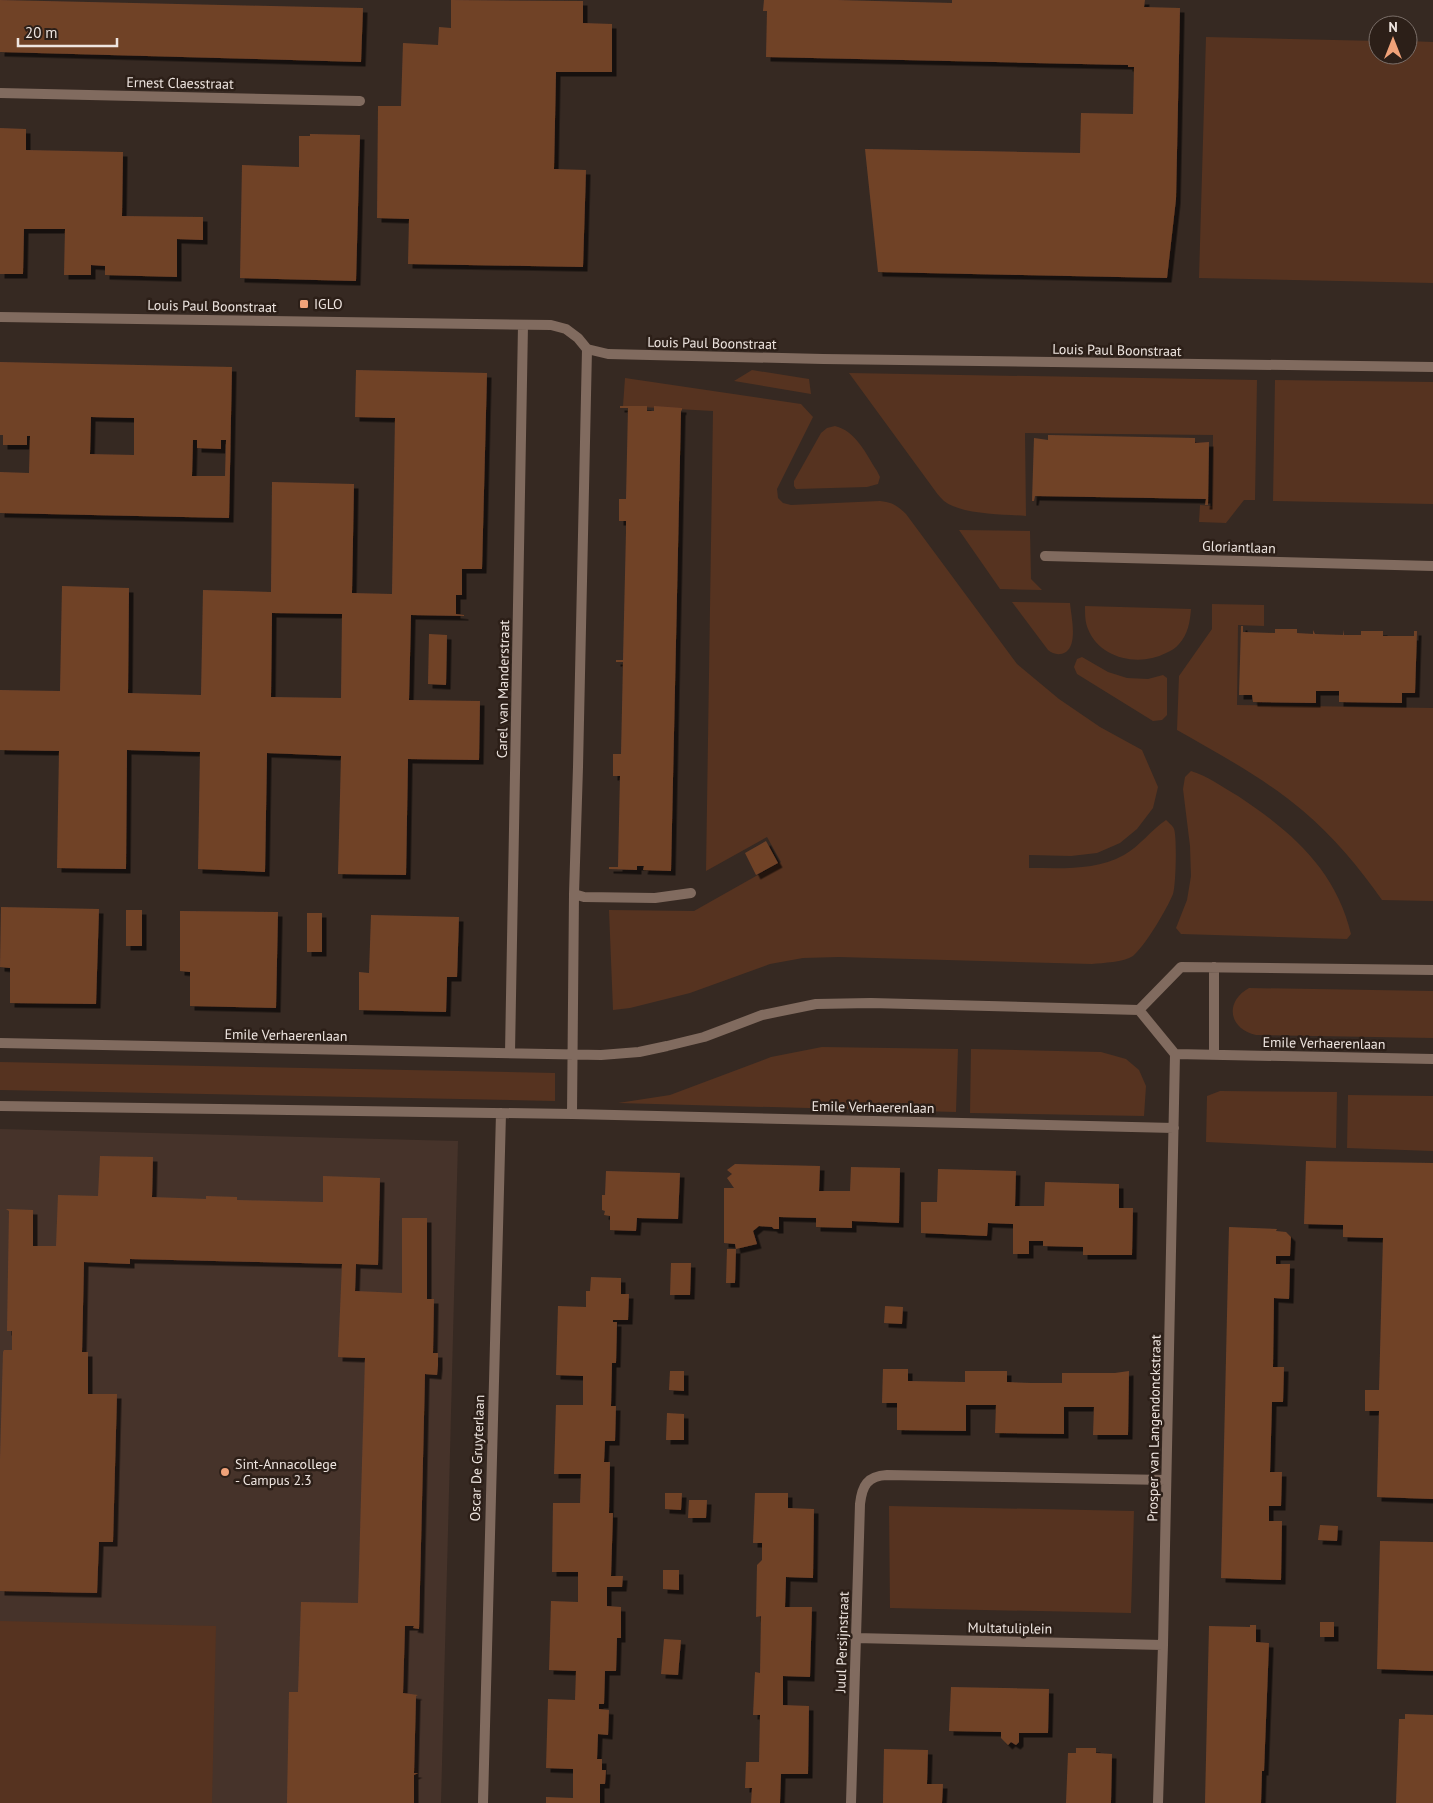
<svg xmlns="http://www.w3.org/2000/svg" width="1433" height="1803" viewBox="0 0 1433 1803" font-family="'PT Sans',sans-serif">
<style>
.built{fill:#46332a}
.green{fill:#563320}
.building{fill:#704228;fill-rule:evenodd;filter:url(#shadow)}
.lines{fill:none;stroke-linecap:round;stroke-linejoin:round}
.lane{stroke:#816b5f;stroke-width:10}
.street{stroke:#816b5f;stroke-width:10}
.poi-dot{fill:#f0a279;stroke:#2c1f18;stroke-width:2}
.labels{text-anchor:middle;stroke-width:5;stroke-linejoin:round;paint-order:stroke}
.street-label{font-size:14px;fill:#eee5e0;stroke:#2c1f18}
.poi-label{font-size:14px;fill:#eee5e0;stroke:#2c1f18;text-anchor:start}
</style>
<defs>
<filter id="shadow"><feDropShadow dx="4.5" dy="4.5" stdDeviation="0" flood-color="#0009"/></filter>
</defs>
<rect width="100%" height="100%" fill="#362922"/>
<!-- built -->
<path class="built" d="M0,1129L458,1141L441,1803H0Z"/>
<!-- green -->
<path class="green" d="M1206,37L1378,41V55H1408V41L1433,42V283L1199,278Z
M752,370L809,379L811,394L734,381Z
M849,373L1257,380L1255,500H1244L1226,523L1199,522L1200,505L1212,506L1213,435L1025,433L1026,516C1003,514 962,515 944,501C941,498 938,495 936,492Z
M625,378L801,404L813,417L777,489L778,498L783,503L791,505L880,501C891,502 897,505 906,514L1017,664L1059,699L1100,727L1142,750L1158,787L1153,808L1137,829L1120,843L1097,853L1071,856L1029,855V868C1062,868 1095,871 1124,855C1140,846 1151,830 1166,820C1168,822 1173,826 1174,829C1177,836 1176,885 1173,894C1167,909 1145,946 1133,956C1124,962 1103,963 1092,964L839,957L803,958L770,964L690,993L630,1008L613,1010L609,910L694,911L781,862L767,837L706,871L713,411L623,406Z
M1275,380L1433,382V504L1273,501Z
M835,426C856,431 866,454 877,471L880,477L878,484L867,487L796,489L794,486V481L821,433L827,428Z
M959,530L1030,531L1031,579L1042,590L1000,589Z
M1012,602L1070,603C1071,616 1078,643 1066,652C1059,656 1053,654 1048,650Z
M1212,604L1264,605V626L1238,625L1237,705L1433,708V901L1382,900C1358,866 1334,837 1302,810C1264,778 1219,754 1177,730L1179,676L1212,629Z
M1085,606L1191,609C1190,622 1188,634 1179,644C1176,648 1171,651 1166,653C1139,667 1100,659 1088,629C1085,622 1085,614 1085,606Z
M1082,657L1108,672L1127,678L1148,679L1163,675L1167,678V715L1162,720L1153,721L1077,674L1074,667L1077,659Z
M1191,771C1208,776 1222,787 1238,796C1291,831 1336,870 1351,934L1347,939L1181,934L1176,928L1187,900L1191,876L1190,846L1183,789L1185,777Z
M1249,988L1433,991V1038L1256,1035C1229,1029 1224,1002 1249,988Z
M822,1047L958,1049L956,1112L618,1103L670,1095L771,1057Z
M971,1049L1101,1052L1126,1059L1139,1070L1146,1086L1144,1116L970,1113Z
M0,1062L555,1073V1101L0,1090Z
M1220,1091L1337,1092L1336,1148L1206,1142L1207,1096Z
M1348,1095L1433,1096V1151L1347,1148Z
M889,1506L1134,1511L1131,1613L890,1608Z
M0,1621L216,1626L212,1803H0Z"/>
<!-- building -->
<path class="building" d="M0,0L363,8L361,62L0,52Z
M451,0L583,1V23L612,24V72H556L554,169L586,170L583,267L408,264L409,219L377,218L378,106H401L403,43L438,45L439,27L451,28Z
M764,0H838L952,3V0H1145L1144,7L1180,8L1176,199L1167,278L878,272L865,149L1080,153L1081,113L1133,114L1134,67H1128V65L766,57L767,11H763Z
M0,128L26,129V150L123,152L122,216L203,217V240L177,239V277L105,275V266L91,265V275H64L65,229H24L23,274H0Z
M310,134L360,135L356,281L240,278L242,165L299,167V136H310Z
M0,362L232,367L229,518L0,513V472L29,473L30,436H27V445H3V435H0ZM91,417L134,418V455L90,454ZM193,440H197V448L221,449V440H226L225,476H192Z
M356,370L487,373L482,569H462V595H456V614L464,615V616L411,615L409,700L480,701L479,760L408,759L406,875L338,874L341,756L267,753L265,872L198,869L200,752L127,750L126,869L57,868L59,751L0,750V690L60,691L62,586L129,588L128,693L201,695L203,590L271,592L272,482L354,484L352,593L392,594L395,418L355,417ZM272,613L342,614L341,698L271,697Z
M620,406H647V411H654V406L682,408V410L681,411L671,871L643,870L644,866H637V870L609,869V867H618L620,776H613V754H621L623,662H616V660H623L626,532V521H619V499H626L628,408H620Z
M1048,435L1195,438V443L1209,442L1208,505H1205L1206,499L1153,498L1035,496L1034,501H1032L1034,438L1048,440Z
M1241,626H1243V632L1275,633V629H1297V633L1313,634V630L1315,634L1343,635V630L1344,635H1361V631H1383V636H1414V631H1417L1415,693H1402V703L1339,702V691H1316V703L1253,702L1252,695H1239Z
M429,634L447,635L446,685L428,684Z
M766,841L778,863L756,875L745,853Z
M1,907L99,909L96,1004L10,1003V968L0,967Z
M126,910H142V946H126Z
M180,911L278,912L276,1008L190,1006V972L180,971Z
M307,913H322V952H307Z
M371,915L459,917L457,977H447L446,1012L359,1010V972L369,973Z
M100,1156L153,1157L152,1197L206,1199V1196L237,1197V1200L323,1202V1176L380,1178L378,1265L356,1264L355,1291L402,1293V1218H427V1299H434L433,1353H438V1365L437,1375L425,1374L419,1629L413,1628L414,1626H405L403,1693L418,1695L416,1696L414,1773H418L414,1775V1803H287L289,1692H298L301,1602L358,1603L365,1358L338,1357L342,1264L130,1259V1264L84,1262L82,1352H88V1394H117L113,1542H99L97,1593L0,1591V1459L3,1352L4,1350H12V1331H7L9,1211L6,1209L33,1210V1246H56L58,1195L98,1196Z
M1306,1161L1433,1163V1499L1377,1497L1379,1411H1365V1390H1379L1383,1238L1343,1237V1225L1304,1224Z
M735,1164L820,1166L819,1191H850L851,1167L900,1168L899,1223L852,1221V1228L816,1227V1218L779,1217V1229H774L772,1227L759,1226L753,1231L757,1244L736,1249L735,1244L724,1243V1188H734L727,1178L732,1174L727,1170Z
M938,1169L1016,1171L1015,1206H1044L1045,1182L1119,1184V1208H1133L1132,1255H1083V1247L1043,1246V1241H1029V1254H1013V1224L988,1223L987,1236L921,1233V1202H937Z
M606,1171L680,1173L678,1219L637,1218L636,1231L610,1230V1216L604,1215L605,1211L602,1210V1195H605Z
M1229,1227L1277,1229L1276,1231L1286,1232L1291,1237L1290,1256H1276V1264H1290L1289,1299L1274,1298L1273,1367H1284L1283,1402H1272L1270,1472H1282L1281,1506H1269V1521H1282L1281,1580L1221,1578Z
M727,1249H736L735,1283H726Z
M671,1263H691L690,1295H670Z
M591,1277L621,1278V1294H629L628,1320H613V1322H617L616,1363H612L611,1406H616L615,1441H605L604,1462H610L609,1513H613L611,1576H623L622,1587H607V1606L621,1607V1638H617L616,1671H605L604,1704H599V1709L609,1710L608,1735L598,1734L597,1759H602V1770H606L605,1784H600V1803H546V1797L573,1798V1769L546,1768L548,1699L575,1700L576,1671L549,1670L551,1601L578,1602V1572H552L553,1503H580L581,1474H554L556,1405H583V1376L556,1375L558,1306L586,1307V1291H590Z
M885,1306L903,1307L902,1324L884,1323Z
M883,1369H908V1381L965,1382V1371H1007V1382L1031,1383H1062V1373H1115L1129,1371L1128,1435H1093L1094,1407H1064V1434L995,1433L996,1405H966V1431L897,1430V1403H882Z
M670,1371H684V1391L669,1390Z
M667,1413L684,1414V1440H666Z
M665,1493H682L681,1510L665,1509Z
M755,1493H788V1508L814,1509L813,1578L786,1577L785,1607H812L810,1677L783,1676V1705L809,1706L808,1774H781L780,1803H751L752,1788H745L746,1762H759L760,1715H753L755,1672L760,1673L761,1616L756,1617L757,1565L762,1560V1543H753Z
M689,1500H707L706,1518H688Z
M1320,1525L1338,1526L1337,1541L1318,1540Z
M1380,1541L1433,1542V1671L1377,1669Z
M663,1570H679V1590L663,1589Z
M1320,1622H1334V1637H1320Z
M1250,1625H1256V1642L1269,1643L1264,1771H1262L1261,1803H1205L1209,1626L1250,1627Z
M664,1639L681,1640L678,1675L661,1674Z
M951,1687L1049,1689L1048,1733H1019V1742L1016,1745L1011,1742L1008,1745L1001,1738V1732L949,1731Z
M1405,1714L1433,1715V1803H1396L1399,1719H1405Z
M1076,1748H1096V1753L1112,1754L1111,1803H1066L1068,1753H1076Z
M884,1749L928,1750L927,1784H943L942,1803H883Z"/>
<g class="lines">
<!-- lane -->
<path class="lane" d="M0,93L360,101"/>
<!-- street -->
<path class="street" d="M0,317L551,325L566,329L578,338L587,349L608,354L823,359L1433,367
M1045,556L1433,566
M574,894L584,897L655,898L691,893
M1139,1010L1175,1054L1433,1059
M0,1043L601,1055L639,1052L667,1046L704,1037L762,1015L816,1004L871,1003L1139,1010L1181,967L1433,970
M510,1053L523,325
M1214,1054V967
M0,1106L572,1114L1174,1128
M572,1114L574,894L578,767L587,349
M855,1638L1163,1645
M483,1803L501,1113
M851,1803L860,1504C862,1486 867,1476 887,1475L1166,1480
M1158,1803L1163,1645L1175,1054"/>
</g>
<!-- markers -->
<g class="poi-dot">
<rect x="299" y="299" width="10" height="10" rx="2.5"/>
<circle cx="225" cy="1472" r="5"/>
</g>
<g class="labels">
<!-- street labels -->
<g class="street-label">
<text transform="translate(180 83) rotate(1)" y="5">Ernest Claesstraat</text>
<text transform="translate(212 306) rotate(1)" y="5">Louis Paul Boonstraat</text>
<text transform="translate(712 343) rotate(1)" y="5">Louis Paul Boonstraat</text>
<text transform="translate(1117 350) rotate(1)" y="5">Louis Paul Boonstraat</text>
<text transform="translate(1239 547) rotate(2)" y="5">Gloriantlaan</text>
<text transform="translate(503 689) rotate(-89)" y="5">Carel van Manderstraat</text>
<text transform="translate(286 1035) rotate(1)" y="5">Emile Verhaerenlaan</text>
<text transform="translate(1324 1043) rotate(1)" y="5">Emile Verhaerenlaan</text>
<text transform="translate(873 1107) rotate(1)" y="5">Emile Verhaerenlaan</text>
<text transform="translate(1154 1428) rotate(-89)" y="5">Prosper van Langendonckstraat</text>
<text transform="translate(477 1458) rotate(-88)" y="5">Oscar De Gruyterlaan</text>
<text transform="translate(1010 1628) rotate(1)" y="5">Multatuliplein</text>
<text transform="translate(842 1642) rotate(-88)" y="5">Juul Persijnstraat</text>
</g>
<!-- poi labels -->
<g class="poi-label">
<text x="314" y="309">IGLO</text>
<text x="235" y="1469">Sint-Annacollege<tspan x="235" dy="16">- Campus 2.3</tspan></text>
</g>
</g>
<!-- north arrow -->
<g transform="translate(1393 40)"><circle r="24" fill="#2c1f18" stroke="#7a6e68"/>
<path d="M0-4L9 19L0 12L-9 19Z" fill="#f0a279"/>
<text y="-8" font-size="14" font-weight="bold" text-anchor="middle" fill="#eee5e0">N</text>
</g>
<!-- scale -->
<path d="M18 38v8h99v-8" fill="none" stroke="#eee5e0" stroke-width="2.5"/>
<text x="25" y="38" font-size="15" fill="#eee5e0" stroke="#2c1f18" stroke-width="4" paint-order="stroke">20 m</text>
</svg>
